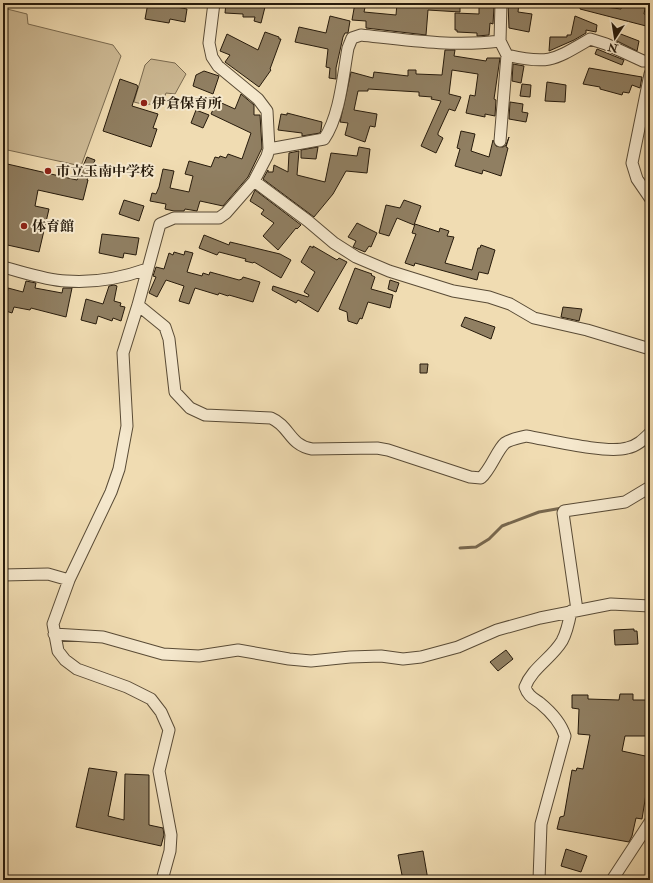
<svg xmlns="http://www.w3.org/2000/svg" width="653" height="883" viewBox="0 0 653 883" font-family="'IM FELL Double Pica','Noto Serif JP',serif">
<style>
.green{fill:#cebb96;stroke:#7a6b51}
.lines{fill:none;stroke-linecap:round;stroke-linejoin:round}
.stream{stroke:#77674e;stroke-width:3}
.building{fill:#907f62;stroke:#271b0c}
.minor-casing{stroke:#594b36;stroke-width:13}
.minor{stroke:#f5e8cd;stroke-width:11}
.poi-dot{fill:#8f2418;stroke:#f5e8cd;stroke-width:1.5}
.labels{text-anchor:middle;stroke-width:4;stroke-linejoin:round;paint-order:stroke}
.poi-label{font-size:14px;font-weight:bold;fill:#271b0c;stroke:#f5e8cd;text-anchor:start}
</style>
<rect width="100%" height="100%" fill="#f0dcb2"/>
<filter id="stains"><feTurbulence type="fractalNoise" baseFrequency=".005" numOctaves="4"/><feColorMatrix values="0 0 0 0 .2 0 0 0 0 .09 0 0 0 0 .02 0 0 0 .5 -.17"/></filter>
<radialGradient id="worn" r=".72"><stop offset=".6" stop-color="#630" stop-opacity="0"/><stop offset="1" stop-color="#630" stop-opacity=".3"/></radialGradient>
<!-- green -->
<path class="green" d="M3,8L27,14L28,24L113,45L121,56L81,166L3,149Z
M151,59L175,63L186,74L175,94L166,93L163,101L146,105L134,102L145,65Z"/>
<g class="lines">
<!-- stream -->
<path class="stream" d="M460,548L476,547L489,539L502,526L539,512L562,508"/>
</g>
<!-- building -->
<path class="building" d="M148,3H166V5L187,9L185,22L170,19L169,23L145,19Z
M226,3H266L261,23L254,21L255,17H243V14L225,13Z
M355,3H366L364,12L396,15L397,3H460V12L428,10L426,35L366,28V21L352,20Z
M508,3H519L518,12L532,14L529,32L509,28Z
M635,3H646L644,14L650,16V27L580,9L581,4L621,9L622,4L634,7Z
M479,6L494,7L493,24L490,23L489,35L477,36V33L457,32V30H455V13L479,14Z
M330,16L350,21L348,33H345L343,37L336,68V79L329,78L330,68L326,67L328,49L295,42L299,27L326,33Z
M575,16L597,25L596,32L586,30V33L574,40L549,51L550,37H567V35H571Z
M265,32L279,37V39H281L270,69L271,70L259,87L225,62L230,55L220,51L227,34L258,50Z
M618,33L639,41L637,51L615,40Z
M597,49L624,60L622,65L595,54Z
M445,50H455L454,56L486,61L487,58H500L494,99L496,100L495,116L485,114V117L466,113L470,95L475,96L478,74L452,70L449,94L461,97L455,111L449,109L438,133V135L443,138L436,153L421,146L441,101L431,99L432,97L419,96V92L368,89V91H358L354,110L377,114L375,127L370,126L365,142L345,135L348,123L340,122L351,72L373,78L374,72L408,76V70H416V74L442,75Z
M513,64L524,66L521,83L512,81Z
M589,68L642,77L640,88L632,85L629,93L623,92L622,95L600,89V87L583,84Z
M204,71L219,76L213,94L193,86L196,75Z
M120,79L137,85L138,87L132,106L158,114L153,128L157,129L151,147L103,131Z
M547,82L566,85L565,102L545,101Z
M522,84L531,85L530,97L520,96Z
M241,94L254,105V115H260L262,148L248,177L223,206L200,201L197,211L185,209L184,211H174L165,209L166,204L150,201L152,193L156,194L159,187L163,169L174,171L170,188L189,192L193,176L185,174L189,161L211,167L215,157L219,158L220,156L226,158L228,154L242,159L251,133L211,114L217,101L235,109Z
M510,102L523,104L522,112L528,113L526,122L509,119Z
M196,110L209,115L203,128L191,123Z
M287,113L322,122L321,130L320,133L302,136V133L278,130L281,114L287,115Z
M461,131L475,134L471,151L489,157L493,140L496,146L503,147L506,145L509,137L506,147L508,148L501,176L483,170L482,174L455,166L460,149L457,148Z
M318,147L316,159L301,158V150Z
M359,147L370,149L367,173L346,171L333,194L314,217L263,179L268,170V172H273L274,165L288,172L289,153L299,151L297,175L325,182L331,153L357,156Z
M87,157L95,160L87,180H88L83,200L38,190L35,206L49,209L39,252L3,244V163L77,180Z
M255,190L301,225L297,229L296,228L278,250L263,236L274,223L261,214L264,210L250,201Z
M124,200L144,206L139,221L119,214Z
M404,200L421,206L414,225L397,218L389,236L379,233L386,205L400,208Z
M357,223L377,233L371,247L369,246L365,252L353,247L356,241L348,237Z
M415,224L439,232L440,228L449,231L447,236L454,237L445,263L472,270L478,248H480L481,245L495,250L488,274L479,272L477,280L415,263L414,266L405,263L416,234L412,233Z
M102,234L139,238L136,255L124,253L123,258L99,253Z
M204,235L229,245L230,242L280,254L291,260L281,278L254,262L253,263L245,261L246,259L219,252L217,255L199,248Z
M310,246L313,248V246L337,260L339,258L347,262L318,312L298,300L296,303L272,290L273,286L308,297L309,295L304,292L315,272L301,262Z
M185,251L193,253L187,272L202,276L203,273L209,275L210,272L239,280L242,279L243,277L260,282L253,302L229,295L228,296L219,293L218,295L195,288L189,304L179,301L184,286L166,280L157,297L149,293L156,277L153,276L156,267L164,269L169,253L173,255L174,252L184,255Z
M355,268L372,274L371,275L375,277L371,289L393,295L390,308L368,302L362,319L360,318L357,324L348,321L347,312L339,309Z
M390,280L399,283L396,292L388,289Z
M26,281L36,283L35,288L62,293L63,288H72L66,317L31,308L30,310L14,307L12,313L3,310V294L7,295L8,288L23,292Z
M114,285L117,286L114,301L121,303L120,306L125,307L121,321L113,318L112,321L98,316L96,324L81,320L86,299L103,304L109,286Z
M563,307L582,309L579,321L561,317Z
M465,317L495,327L491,339L461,326Z
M420,364H428L427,373H420Z
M634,629V631H637L638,644L615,645L614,630Z
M506,650L513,659L498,671L490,662Z
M620,694H633V700H650V736H625L622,751L650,757V795L646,794L642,819L636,818L632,836L629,842L557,829L560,817L564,816L572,770L576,771L577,768L583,769L590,735L578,734L579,709L572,708V695H588V699L619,700Z
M89,768L117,772L108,816L124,820L125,774L149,775V825L163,828L164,835L161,846L76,827Z
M566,849L587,856L581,872L561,866Z
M423,851L428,880H403L398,855Z"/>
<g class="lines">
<defs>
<path id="minor" d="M214,3L209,43L212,57L218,66L258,99L267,111L269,149L267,156L254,181
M500,41L507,55C549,65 554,60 590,39L606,44L643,61H650
M650,74L632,163L637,179L650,198
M500,141L507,55
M269,149L324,139C340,116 343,75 348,48L352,38L361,35C407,40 453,47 500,41L501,3
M3,267C23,272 45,280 66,281C93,283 122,278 147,269
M138,305L165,327L169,339L175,392L190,408L205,415L271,418C290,426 289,445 312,449L377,448L388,450L470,477L481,478C491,469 497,450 505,443C511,439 519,438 526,436C550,440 606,454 627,448C637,446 643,440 650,433
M3,575L48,574L69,580
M577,610L563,513L564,511L625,502L650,487
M54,634L103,637L163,654L199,656L238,650L289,659L311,661L350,657L381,656L403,659L421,657L458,647L497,630L540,618L611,604L650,606
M162,880L170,851L171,835L159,771L169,730L161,712L151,699L127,687L77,669L65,660L58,651L53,624L69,580L111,492L119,469L127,426L123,353L138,305L160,224L174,218H219L226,213L254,181L308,221L334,243L356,257L389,271L453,291L489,297L510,304L534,318L587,330L650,349
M539,880L541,824L565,736C561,723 551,712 540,703C533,698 528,696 525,687C532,668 552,658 562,641C567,632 569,622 571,611
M612,880L650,822"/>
</defs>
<!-- minor casing -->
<use href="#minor" class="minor-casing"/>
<!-- minor -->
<use href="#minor" class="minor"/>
</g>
<!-- markers -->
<g class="poi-dot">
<circle cx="144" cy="103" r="4"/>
<circle cx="48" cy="171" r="4"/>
<circle cx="24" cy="226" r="4"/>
</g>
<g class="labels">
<!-- poi labels -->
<g class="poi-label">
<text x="152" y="108">伊倉保育所</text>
<text x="56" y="176">市立玉南中学校</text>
<text x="32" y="231">体育館</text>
</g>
</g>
<!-- margin -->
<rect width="653" height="883" fill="none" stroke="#f0dcb2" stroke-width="16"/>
<rect x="4" y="4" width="645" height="875" fill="none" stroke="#271b0c" stroke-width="2"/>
<rect x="8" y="8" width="637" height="867" fill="none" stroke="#271b0c"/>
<!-- north arrow -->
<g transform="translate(615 38) rotate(192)" stroke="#f5e8cd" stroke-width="3" paint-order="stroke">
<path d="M0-3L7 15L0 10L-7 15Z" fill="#271b0c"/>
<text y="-6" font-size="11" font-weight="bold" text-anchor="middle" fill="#271b0c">N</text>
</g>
<rect width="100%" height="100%" filter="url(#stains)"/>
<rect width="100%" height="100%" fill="url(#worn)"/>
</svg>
